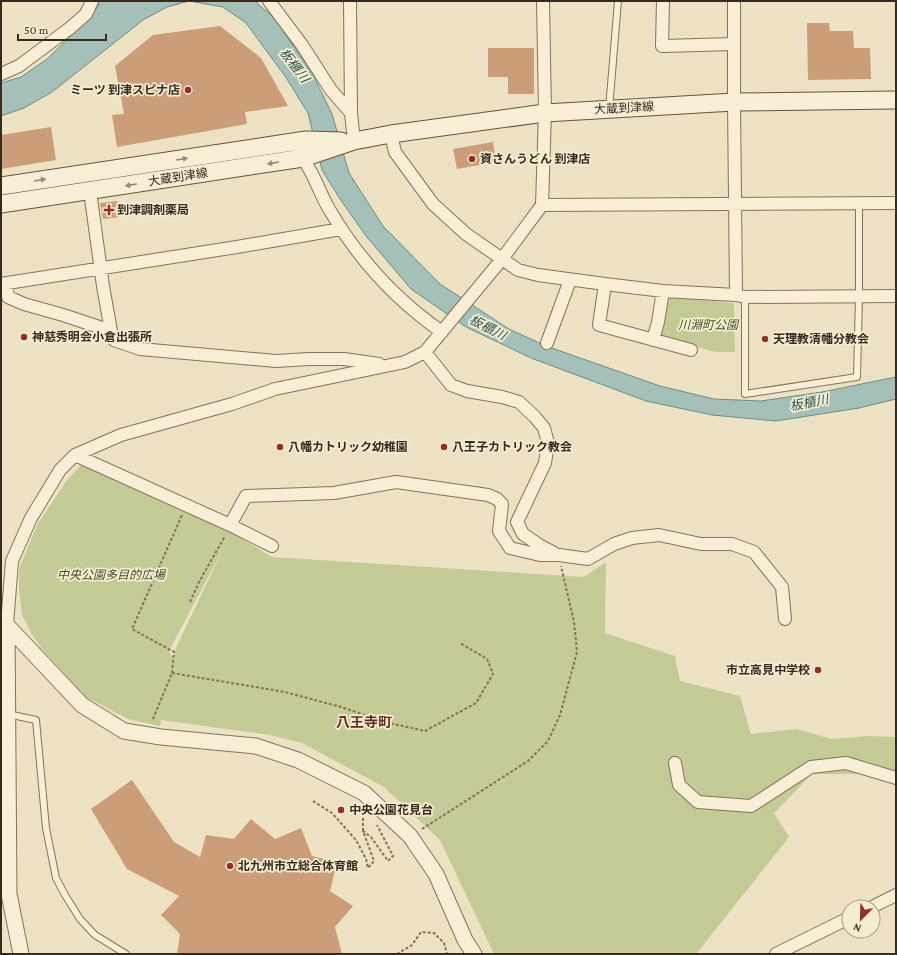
<svg xmlns="http://www.w3.org/2000/svg" width="897" height="955" viewBox="0 0 897 955" font-family="'Crimson Pro','Noto Sans JP',serif">
<style>
.green{fill:#c4cb97;fill-rule:evenodd}
.water{fill:#a5c0b9;stroke:#6c8e86}
.building{fill:#cb9d79}
.lines{fill:none;stroke-linecap:round;stroke-linejoin:round}
.service-casing{stroke:#87735a;stroke-width:8}
.minor-casing{stroke:#87735a;stroke-width:14}
.tertiary-casing{stroke:#87735a;stroke-width:17}
.secondary-casing{stroke:#69543d;stroke-width:19}
.path{stroke:#87735a;stroke-width:2;stroke-dasharray:3 2;stroke-linecap:butt}
.service{stroke:#f8efd6;stroke-width:6}
.minor{stroke:#f8efd6;stroke-width:12}
.tertiary{stroke:#f8efd6;stroke-width:15}
.secondary{stroke:#f8efd6;stroke-width:17}
.oneway{fill:#988d7a}
.poi-dot{fill:#952d2b;stroke:#f5ecd2;stroke-width:1.5}
.labels{text-anchor:middle;stroke-width:3.5;stroke-linejoin:round;paint-order:stroke}
.poi-label{font-size:12px;font-weight:bold;fill:#372b1e;stroke:#f5ecd2;text-anchor:start}
.street-label{font-size:12px;fill:#372b1e;stroke:#f5ecd2}
.park-label{font-size:12px;font-style:italic;fill:#475325;stroke:#f5ecd2}
.water-label{font-size:13px;font-style:italic;fill:#2d5755;stroke:#f5ecd2}
.quarter-label{font-size:14px;font-weight:bold;fill:#632e1e;stroke:#f5ecd2}
</style>
<rect width="100%" height="100%" fill="#ede2c3"/>
<!-- green -->
<path class="green" d="M664,296L734,303L735,352H716L658,337Z
M82,464L231,532L272,557L584,577L606,562L605,633L675,656L680,681L740,696L751,734L797,729L831,739L869,736L896,737V774H812L774,813L789,837L696,954H494L440,840L384,787L302,743L270,735L161,720L160,726L128,719L86,697L42,649L31,633L22,615L19,588V569L37,525L67,480ZM225,545L174,652L173,658L169,651Z"/>
<!-- water -->
<path class="water" d="M99,1H255L275,19L312,73L332,114L349,173L383,226L440,284L509,329L546,346L660,386L714,399L761,401L822,392L896,377V399L859,408L776,421L712,415L646,401L531,358L466,327L411,289L366,236L340,199L322,170L308,113L285,76L246,23L223,7L189,1L167,7L143,20L52,92L24,108L1,116V83L21,77L47,59L85,22L98,7Z"/>
<!-- building -->
<path class="building" d="M807,23H829L830,31H853L854,48H870L871,79L808,80Z
M220,26L261,58L288,106L245,112L247,124L117,147L112,115L124,114L115,66L153,35Z
M488,48H534V94H508V77H488Z
M51,127L56,160L1,169V135Z
M493,142L496,162L457,169L453,149Z
M117,201L119,217L103,219L100,203Z
M132,780L174,842L200,857L206,835L234,839L251,819L275,839L301,828L312,856L337,862L330,891L353,906L335,927L342,954H177L180,934L161,915L179,896L127,869L91,809Z"/>
<g class="lines">
<defs>
<path id="service" d="M609,109L618,1
M745,297V394L857,377L859,296V203
M7,714L36,720L46,828L56,878L65,895L80,919L95,935L126,954"/>
<path id="minor" d="M269,1L302,45L331,90L351,113
M350,1L351,113L354,141
M663,1L662,46L734,44
M734,1V102L736,295
M1,74L19,66L70,28L86,14L92,1
M391,134L395,152L433,204L466,234L518,270L538,275L605,284L663,291L736,295L745,297L896,296
M300,151C304,161 310,169 314,178C319,188 323,199 329,209C357,257 396,300 442,332
M90,191L103,286L111,331L114,340L140,349L276,361L309,359H344L379,364
M542,205L896,203
M6,283L8,297L24,304L63,315L111,331
M1,284L237,247L341,229
M605,284L599,325L691,350
M653,340L658,322L663,291
M547,343L570,280
M425,352L451,385L467,391L502,397L519,402L535,417L544,428L548,443L545,463L517,522L523,534L539,545L554,553
M75,455L230,525L272,546
M230,525L246,496L334,493L396,482L488,495L497,499L502,504L499,531L510,548L540,555H559L588,559L614,544L632,538L659,535L701,544H732L754,552L782,587L785,619
M7,625L12,561L31,518L60,470L75,455L121,435L232,404L275,389L405,362L425,352L502,259L542,205L545,113L543,1
M675,763L679,785L698,802L751,806L811,767L846,763L896,778
M872,907L896,895
M776,954L849,918"/>
<path id="tertiary" d="M1,619L82,705L124,731L161,737L256,746L298,760L364,793L410,836L436,874L465,940L474,954
M7,625L9,894L21,954"/>
<path id="secondary" d="M1,186L306,140L341,141
M1,204L303,158L354,141L391,134L545,113L734,102L896,100"/>
</defs>
<!-- service casing -->
<use href="#service" class="service-casing"/>
<!-- minor casing -->
<use href="#minor" class="minor-casing"/>
<!-- tertiary casing -->
<use href="#tertiary" class="tertiary-casing"/>
<!-- secondary casing -->
<use href="#secondary" class="secondary-casing"/>
<!-- path -->
<path class="path" d="M190,602L199,582L225,536
M172,673L285,692L341,707L389,723L425,731L476,703L493,674L487,659L460,643
M153,719L172,673L174,652L132,629L182,515
M313,801L332,813L356,840L366,859L368,868L374,861L363,831L371,837L388,861L393,856L377,825
M422,829L528,761L548,741L560,715L577,652L574,622L561,566
M363,831V813
M397,954L412,945L421,932L434,933L444,943L447,954"/>
<!-- service -->
<use href="#service" class="service"/>
<!-- minor -->
<use href="#minor" class="minor"/>
<!-- tertiary -->
<use href="#tertiary" class="tertiary"/>
<!-- secondary -->
<use href="#secondary" class="secondary"/>
</g>
<!-- one-way arrows -->
<defs><path id="oneway-solid" d="M-6-.8H1V-3.2L6.5 0L1 3.2V.8H-6Z"/></defs>
<g class="oneway">
<use href="#oneway-solid" transform="translate(182 159) rotate(-9)"/>
<use href="#oneway-solid" transform="translate(273 163) rotate(171)"/>
<use href="#oneway-solid" transform="translate(40 180) rotate(-9)"/>
<use href="#oneway-solid" transform="translate(131 185) rotate(171)"/>
</g>
<!-- markers -->
<g class="poi-dot">
<circle cx="188" cy="90" r="4"/>
<circle cx="472" cy="159" r="4"/>
<path d="M107 204h4v4h4v4h-4v4h-4v-4h-4v-4h4z"/>
<circle cx="24" cy="337" r="4"/>
<circle cx="765" cy="339" r="4"/>
<circle cx="280" cy="447" r="4"/>
<circle cx="444" cy="447" r="4"/>
<circle cx="818" cy="670" r="4"/>
<circle cx="341" cy="810" r="4"/>
<circle cx="230" cy="866" r="4"/>
</g>
<g class="labels">
<!-- poi labels -->
<g class="poi-label">
<text x="180" y="94" text-anchor="end">ミーツ 到津スピナ店</text>
<text x="480" y="163">資さんうどん 到津店</text>
<text x="117" y="214">到津調剤薬局</text>
<text x="32" y="341">神慈秀明会小倉出張所</text>
<text x="773" y="343">天理教清幡分教会</text>
<text x="288" y="451">八幡カトリック幼稚園</text>
<text x="452" y="451">八王子カトリック教会</text>
<text x="810" y="674" text-anchor="end">市立高見中学校</text>
<text x="349" y="814">中央公園花見台</text>
<text x="238" y="870">北九州市立総合体育館</text>
</g>
<!-- street labels -->
<g class="street-label">
<text transform="translate(624 108) rotate(-3)" y="4">大蔵到津線</text>
<text transform="translate(178 177) rotate(-9)" y="4">大蔵到津線</text>
</g>
<!-- park labels -->
<g class="park-label">
<text x="708" y="329">川淵町公園</text>
<text x="111" y="579">中央公園多目的広場</text>
</g>
<!-- water labels -->
<g class="water-label">
<text transform="translate(295 65) rotate(53)" y="5">板櫃川</text>
<text transform="translate(488 327) rotate(27)" y="5">板櫃川</text>
<text transform="translate(809 402) rotate(-11)" y="5">板櫃川</text>
</g>
<!-- quarter labels -->
<g class="quarter-label">
<text x="364" y="727">八王寺町</text>
</g>
</g>
<!-- border -->
<rect width="897" height="955" fill="none" stroke="#372b1e" stroke-width="4"/>
<!-- north arrow -->
<g transform="translate(861 919) rotate(203)"><circle r="19" fill="#f5ecd2" stroke="#a99f8a"/>
<path d="M0-3L7 15L0 10L-7 15Z" fill="#952d2b"/>
<text y="-6" font-size="11" font-weight="bold" text-anchor="middle" fill="#372b1e">N</text>
</g>
<!-- scale -->
<path d="M18 34v6h88v-6" fill="none" stroke="#372b1e" stroke-width="2"/>
<text x="24" y="34" font-size="12" fill="#372b1e" stroke="#f5ecd2" stroke-width="3" paint-order="stroke">50 m</text>
</svg>
